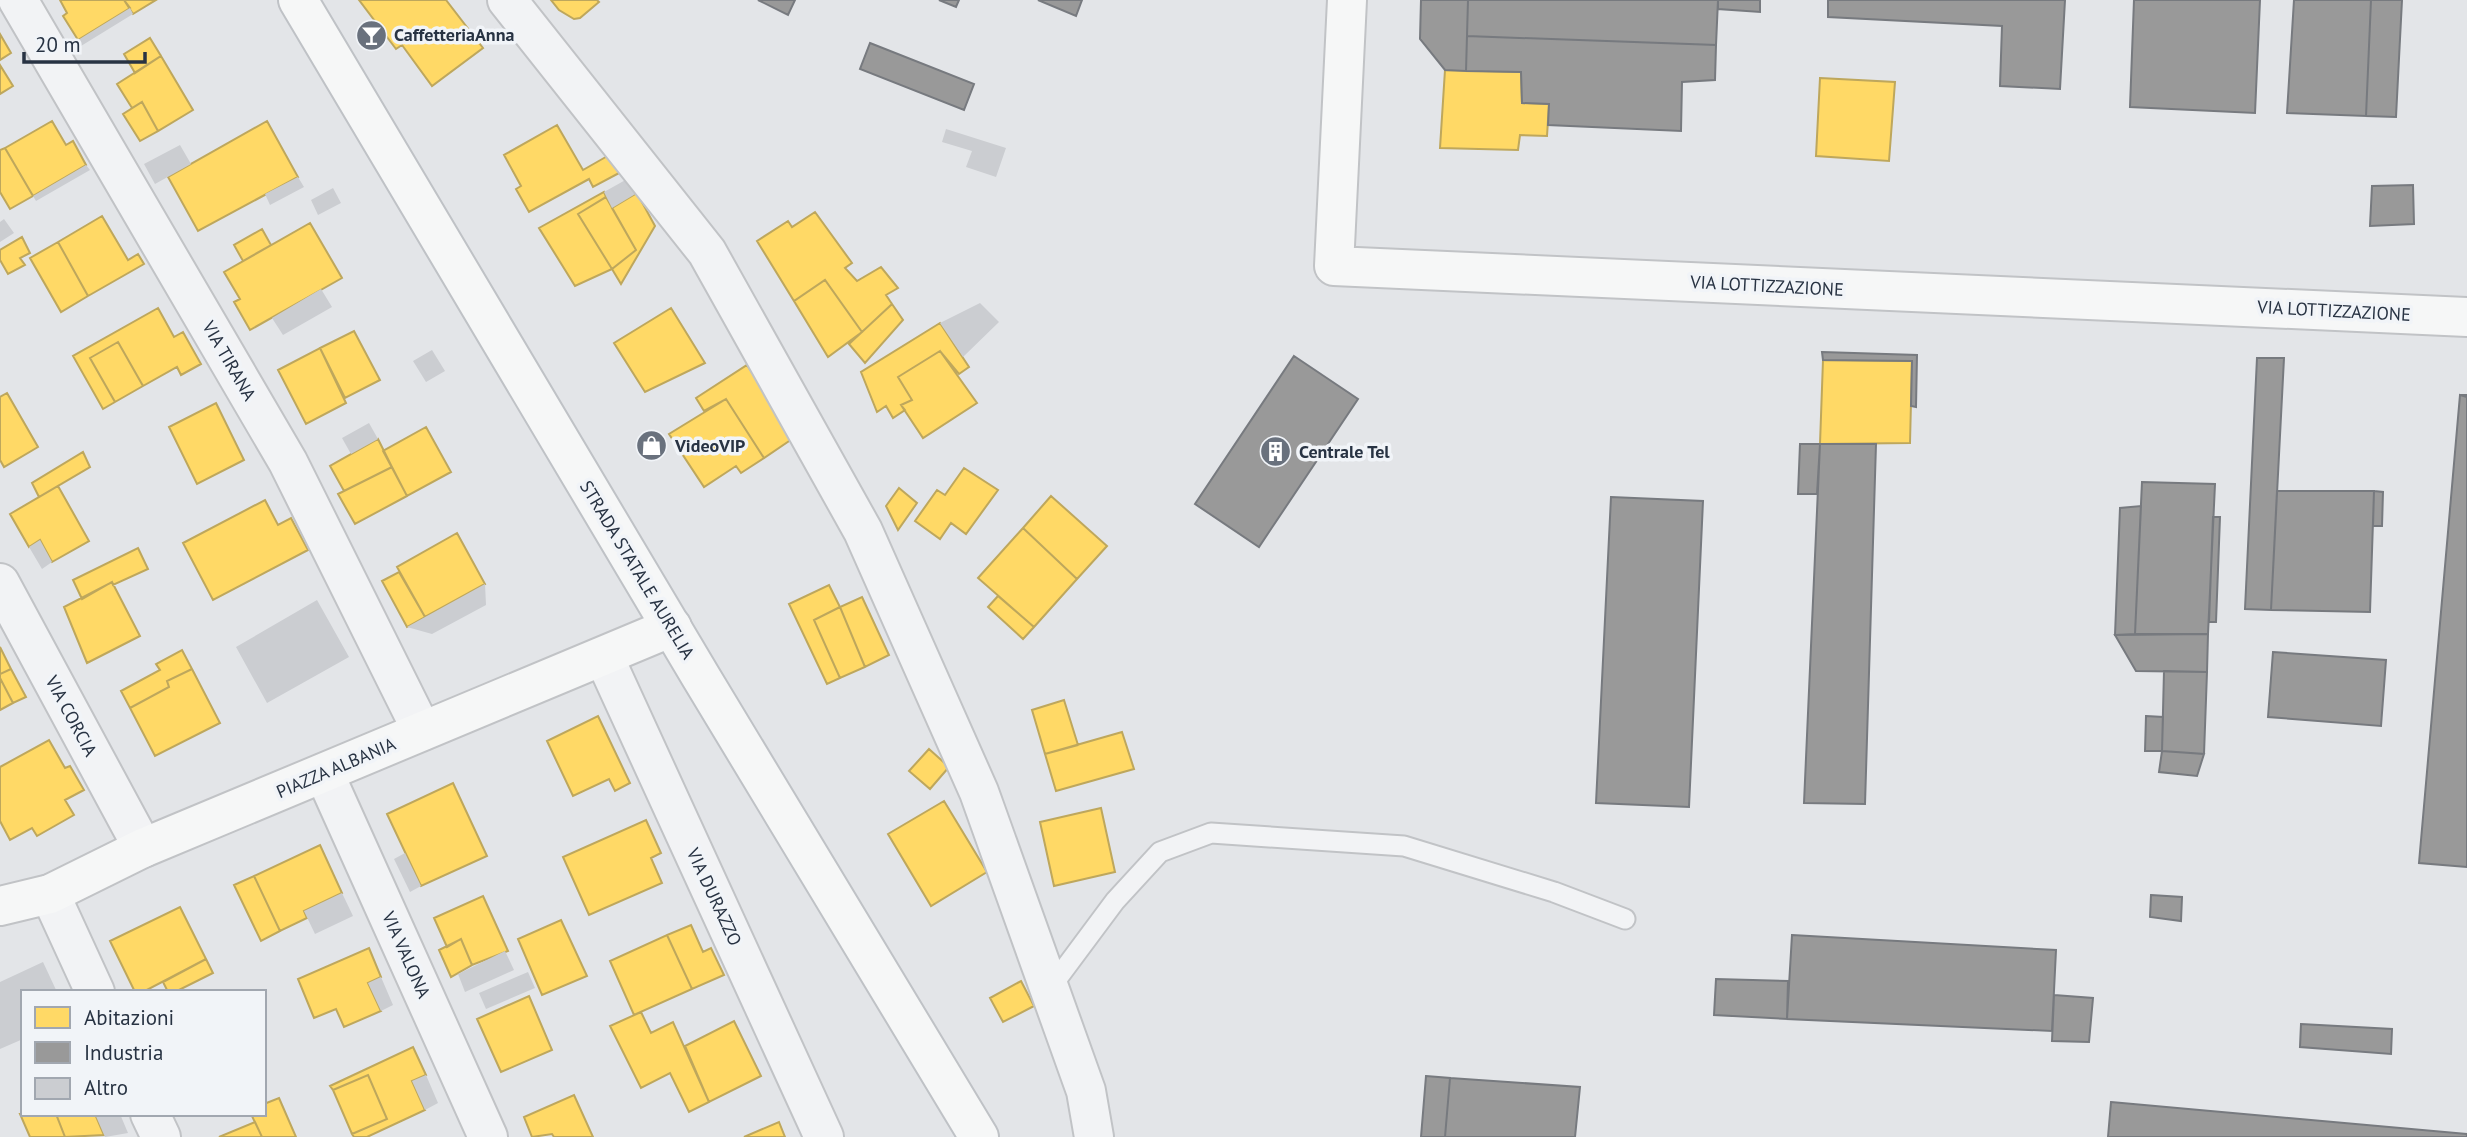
<svg xmlns="http://www.w3.org/2000/svg" width="2467" height="1137" viewBox="0 0 2467 1137" font-family="'PT Sans',sans-serif">
<style>
.homes{fill:#ffd966;stroke:#bea75c;stroke-width:2}
.industry{fill:#999;stroke:#777a7f;stroke-width:2}
.building{fill:#cbcdd1}
.lines{fill:none;stroke-linecap:round;stroke-linejoin:round}
.lane-casing{stroke:#c1c3c6;stroke-width:23}
.street-casing{stroke:#c1c3c6;stroke-width:42}
.secondary-casing{stroke:#c1c3c6;stroke-width:42}
.primary-casing{stroke:#bfc2c6;stroke-width:42}
.lane{stroke:#f2f3f5;stroke-width:19}
.street{stroke:#f2f3f5;stroke-width:38}
.secondary{stroke:#f6f7f7;stroke-width:38}
.primary{stroke:#f6f7f7;stroke-width:38}
.labels{text-anchor:middle;stroke-width:7;stroke-linejoin:round;paint-order:stroke}
.poi-label{font-size:18px;font-weight:bold;fill:#283343;stroke:#f1f4f8;text-anchor:start}
.street-label{font-size:18px;fill:#283343;stroke:#f1f4f8}
</style>
<rect width="100%" height="100%" fill="#e3e5e8"/>
<!-- homes -->
<path class="homes" d="M60,0H124L130,8L78,40L63,16L67,13Z
M124,0H156L133,14Z
M359,0H446L483,48L432,86L402,45L396,49Z
M551,0H597L599,2L580,18L574,19L559,10Z
M0,34L11,53L0,60Z
M150,38L161,56L135,73L124,54Z
M161,56L193,110L158,131L142,102L132,108L117,84Z
M0,65L13,86L0,94Z
M1445,70L1521,72L1522,103L1549,104L1547,136L1520,135L1518,150L1440,148Z
M1820,78L1895,82L1889,161L1816,156Z
M142,102L158,131L140,141L123,114Z
M52,121L66,145L73,141L86,165L33,196L5,148Z
M267,121L298,177L198,231L168,177Z
M557,125L583,170L611,154L621,172L593,187L589,179L529,212L516,189L521,186L504,155Z
M5,148L33,196L10,209L0,192V150Z
M604,192L606,197L578,214L612,269L575,286L539,228Z
M637,193L655,226L621,284L612,269L636,250L612,208Z
M606,197L636,250L612,269L578,214Z
M815,212L852,263L845,268L857,281L881,267L898,288L886,295L892,304L862,332L825,280L794,301L757,241L788,221L792,227Z
M102,216L128,260L138,254L144,264L88,296L58,242Z
M310,223L342,278L250,330L234,302L240,299L224,272Z
M262,229L271,245L243,261L234,245Z
M22,237L30,253L20,258L25,265L8,274L0,260V250Z
M58,242L88,296L61,312L30,258Z
M825,280L862,332L828,357L794,301Z
M892,304L903,320L865,363L849,344Z
M158,308L174,337L183,332L201,364L181,375L177,367L143,386L118,342L90,358L115,402L103,409L73,356Z
M671,308L705,363L645,392L614,343Z
M940,323L969,367L959,374L940,351L898,377L912,400L901,405L905,410L893,418L886,406L877,412L861,372Z
M354,331L380,380L345,398L320,348Z
M118,342L143,386L115,402L90,358Z
M320,348L346,403L306,424L278,370Z
M940,351L977,403L923,438L901,405L912,400L898,377Z
M1823,360L1912,361L1910,443L1820,444Z
M747,365L795,437L764,458L726,399L704,411L696,398Z
M7,393L38,447L4,467L0,460V397Z
M726,399L764,458L741,473L736,466L704,487L669,434Z
M216,403L244,460L197,484L169,427Z
M426,427L451,472L407,496L383,451Z
M378,439L392,467L344,491L330,466Z
M83,452L90,467L39,497L32,483Z
M392,467L407,496L355,524L338,494Z
M964,468L998,490L966,534L951,523L940,539L915,521L937,490L945,495Z
M58,486L89,541L52,562L40,540L29,547L10,514Z
M899,488L917,503L898,530L886,506Z
M1051,496L1107,546L1077,579L1023,528Z
M265,500L278,525L291,518L308,550L213,600L183,543Z
M1023,528L1077,579L1034,627L978,578Z
M457,533L485,584L425,617L397,567Z
M138,548L148,569L113,585L112,582L82,599L73,580Z
M399,572L425,617L407,627L382,581Z
M112,582L140,636L87,663L64,607Z
M829,585L840,607L814,620L840,678L827,684L789,604Z
M998,596L1034,627L1023,639L988,607Z
M862,597L889,655L865,667L840,607Z
M840,607L865,667L840,678L814,620Z
M0,647L11,669L0,674Z
M182,650L192,669L167,681L169,687L130,708L121,691L160,670L156,664Z
M11,669L26,697L13,703L0,678V674Z
M192,669L220,723L155,756L130,708L169,687L167,681Z
M0,678L13,703L0,710Z
M1064,700L1078,745L1045,754L1032,710Z
M598,716L630,783L615,791L609,779L573,796L547,741Z
M1122,732L1134,769L1056,791L1045,754Z
M49,740L65,768L70,766L84,790L65,800L74,815L37,836L32,828L10,840L0,821V767Z
M929,749L949,767L930,789L909,771Z
M453,783L487,856L421,886L387,814Z
M944,801L987,872L931,906L888,834Z
M1101,808L1115,872L1054,886L1040,822Z
M646,820L661,853L651,858L662,883L589,915L563,857Z
M320,845L342,893L304,911L307,918L280,931L254,876Z
M254,876L280,931L261,941L234,885Z
M483,896L508,951L472,965L461,939L447,947L434,918Z
M180,907L206,959L143,992H135L110,941Z
M561,920L587,976L542,995L518,939Z
M691,925L703,952L711,948L724,975L692,989L667,935Z
M667,935L692,989L634,1015L610,961Z
M461,939L472,965L451,977L439,950Z
M369,948L381,977L368,983L381,1011L344,1027L336,1009L314,1018L298,979Z
M206,959L213,973L175,992H168L163,982Z
M1021,981L1034,1006L1003,1022L990,998Z
M529,996L552,1050L501,1072L477,1019Z
M641,1012L651,1033L673,1022L709,1102L689,1112L670,1073L641,1088L610,1026Z
M734,1021L761,1076L709,1102L685,1046Z
M413,1047L426,1075L412,1081L425,1110L367,1137H354L352,1134L387,1119L368,1075L333,1090L330,1086Z
M368,1075L387,1119L352,1134L333,1090Z
M574,1095L593,1137H554L552,1134L532,1137L524,1117Z
M279,1098L296,1137H262L251,1114H264V1104Z
M20,1114H56L65,1137H30Z
M56,1114H95L104,1135L65,1137Z
M255,1122L262,1137H219Z
M779,1122L785,1137H744Z"/>
<!-- industry -->
<path class="industry" d="M758,0H795L788,15Z
M939,0H959L956,7Z
M1038,0H1082L1076,16Z
M1421,0H1468L1466,71L1445,70L1420,39Z
M1468,0H1718L1716,45L1467,36Z
M1718,0H1760V12L1718,9Z
M1828,0H2065L2060,89L2000,86L2002,26L1828,17Z
M2134,0H2260L2255,113L2130,107Z
M2294,0H2371L2366,116L2287,113Z
M2371,0H2402L2396,117L2366,116Z
M1467,36L1716,45L1715,80L1682,82L1681,131L1548,125L1549,104L1522,103L1521,72L1466,71Z
M870,43L974,84L964,110L860,69Z
M2413,185L2414,224L2370,226L2372,186Z
M1822,352L1917,355L1916,407L1911,406L1912,361L1823,360Z
M1294,356L1358,399L1259,547L1195,504Z
M2257,358H2284L2271,610L2245,609Z
M2460,395L2467,397V867L2419,863Z
M2460,395H2467V867L2419,863Z
M1800,444H1820L1817,494H1798Z
M1820,444H1876L1865,804L1804,803Z
M2142,482L2215,484L2208,634H2135Z
M2277,491H2374L2370,612L2271,610Z
M2374,491L2383,492L2382,526H2373Z
M1611,497L1703,501L1689,807L1596,803Z
M2141,506L2135,634L2115,635L2120,508Z
M2213,517H2220L2216,622H2209Z
M2208,634L2207,672L2136,671L2115,635Z
M2273,652L2386,660L2381,726L2268,717Z
M2164,671L2207,672L2204,754L2162,751Z
M2146,716L2163,717L2162,751H2145Z
M2162,751L2204,754L2197,776L2159,772Z
M2151,895L2182,897L2181,921L2150,917Z
M1792,935L2056,950L2052,1031L1787,1019Z
M1716,979L1788,981L1787,1019L1714,1015Z
M2054,995L2093,998L2089,1042L2052,1041Z
M2301,1024L2392,1029L2391,1054L2300,1047Z
M1426,1076L1450,1078L1445,1137H1421Z
M1450,1078L1580,1087L1575,1137H1445Z
M2111,1102L2467,1134V1137H2108Z"/>
<!-- building -->
<path class="building" d="M130,8L133,14L81,46L78,40Z
M946,129L1006,148L996,177L966,167L972,151L942,142Z
M180,145L191,164L155,184L144,164Z
M86,165L90,170L36,201L33,196Z
M298,177L304,187L270,205L265,194Z
M629,178L637,193L612,208L604,192Z
M333,188L341,203L318,215L311,200Z
M4,219L14,233L0,242V222Z
M321,289L332,307L283,335L272,318Z
M980,303L999,322L963,357L940,323Z
M432,350L445,371L426,382L413,361Z
M369,423L378,439L351,454L342,438Z
M40,540L52,562L42,569L29,547Z
M485,584L486,605L432,634L407,627Z
M317,600L349,657L267,703L236,647Z
M405,853L421,886L410,892L394,859Z
M342,893L353,916L315,934L304,911Z
M505,951L514,970L465,992L458,974Z
M43,962L57,992H23V1039L0,1049V982Z
M528,972L535,988L486,1009L479,993Z
M381,977L393,1005L381,1011L368,983Z
M426,1075L438,1103L425,1110L412,1081Z
M95,1114H120L128,1133L105,1137Z"/>
<g class="lines">
<defs>
<path id="lane" d="M1051,987L1115,901L1160,852L1211,833L1404,846L1554,892L1625,919"/>
<path id="street" d="M18,0L288,462L422,731
M507,0L707,252L863,531L979,792L1086,1091L1094,1137
M0,583L143,848
M604,657L824,1137
M324,773L488,1137
M50,894L95,992
M150,1114L161,1137"/>
<path id="secondary" d="M1347,0L1334,266L2467,317
M0,906L50,894L143,848L672,627"/>
<path id="primary" d="M298,0L701,677L979,1137"/>
</defs>
<!-- lane casing -->
<use href="#lane" class="lane-casing"/>
<!-- street casing -->
<use href="#street" class="street-casing"/>
<!-- secondary casing -->
<use href="#secondary" class="secondary-casing"/>
<!-- primary casing -->
<use href="#primary" class="primary-casing"/>
<!-- lane -->
<use href="#lane" class="lane"/>
<!-- street -->
<use href="#street" class="street"/>
<!-- secondary -->
<use href="#secondary" class="secondary"/>
<!-- primary -->
<use href="#primary" class="primary"/>
</g>
<!-- icons -->
<defs>
<symbol id="bar-disc" viewBox="-11 -11 22 22"><circle r="9.5" fill="#69717d" stroke="#f1f4f8"/><path d="M-6-5H6L.8 .8V4.5H3.5V6h-7V4.5H-.8V.8Z" fill="#fff"/></symbol>
<symbol id="shop-disc" viewBox="-11 -11 22 22"><circle r="9.5" fill="#69717d" stroke="#f1f4f8"/><path d="M-5-2.5h2.3a2.7 3.5 0 0 1 5.4 0H5L5.5 6h-11ZM-1.5-2.5h3a1.5 2.3 0 0 0-3 0Z" fill="#fff"/></symbol>
<symbol id="building-disc" viewBox="-11 -11 22 22"><circle r="9.5" fill="#69717d" stroke="#f1f4f8"/><path d="M-4-6H4V6H1V3H-1V6H-4ZM-2.5-4.3h1.7v1.8h-1.7ZM.8-4.3h1.7v1.8H.8ZM-2.5-1h1.7V.8h-1.7ZM.8-1h1.7V.8H.8Z" fill="#fff"/></symbol>
</defs>
<g fill-rule="evenodd">
<use href="#bar-disc" x="354" y="18" width="35" height="35"/>
<use href="#shop-disc" x="634" y="428" width="35" height="35"/>
<use href="#building-disc" x="1258" y="434" width="35" height="35"/>
</g>
<g class="labels">
<!-- poi labels -->
<g class="poi-label">
<text x="394" y="41">CaffetteriaAnna</text>
<text x="675" y="452">VideoVIP</text>
<text x="1299" y="458">Centrale Tel</text>
</g>
<!-- street labels -->
<g class="street-label">
<text transform="translate(1767 286) rotate(3)" y="6">VIA LOTTIZZAZIONE</text>
<text transform="translate(2334 311) rotate(3)" y="6">VIA LOTTIZZAZIONE</text>
<text transform="translate(229 361) rotate(60)" y="6">VIA TIRANA</text>
<text transform="translate(637 570) rotate(59)" y="6">STRADA STATALE AURELIA</text>
<text transform="translate(71 716) rotate(62)" y="6">VIA CORCIA</text>
<text transform="translate(336 768) rotate(-23)" y="6">PIAZZA ALBANIA</text>
<text transform="translate(714 897) rotate(65)" y="6">VIA DURAZZO</text>
<text transform="translate(406 955) rotate(66)" y="6">VIA VALONA</text>
</g>
</g>
<!-- legend -->
<rect x="21" y="990" width="245" height="126" fill="#f1f4f8" stroke="#a1a7b0" stroke-width="2"/>
<rect x="35" y="1007" width="35" height="21" fill="#ffd966" stroke="#a1a7b0" stroke-width="2"/>
<text x="84" y="1025" font-size="21" fill="#283343">Abitazioni</text>
<rect x="35" y="1042" width="35" height="21" fill="#999999" stroke="#a1a7b0" stroke-width="2"/>
<text x="84" y="1060" font-size="21" fill="#283343">Industria</text>
<rect x="35" y="1078" width="35" height="21" fill="#cbcdd1" stroke="#a1a7b0" stroke-width="2"/>
<text x="84" y="1095" font-size="21" fill="#283343">Altro</text>
<!-- scale -->
<path d="M24 52v10h121v-10" fill="none" stroke="#283343" stroke-width="3.5"/>
<text x="35" y="52" font-size="21" fill="#283343" stroke="#f1f4f8" stroke-width="5" paint-order="stroke">20 m</text>
</svg>
